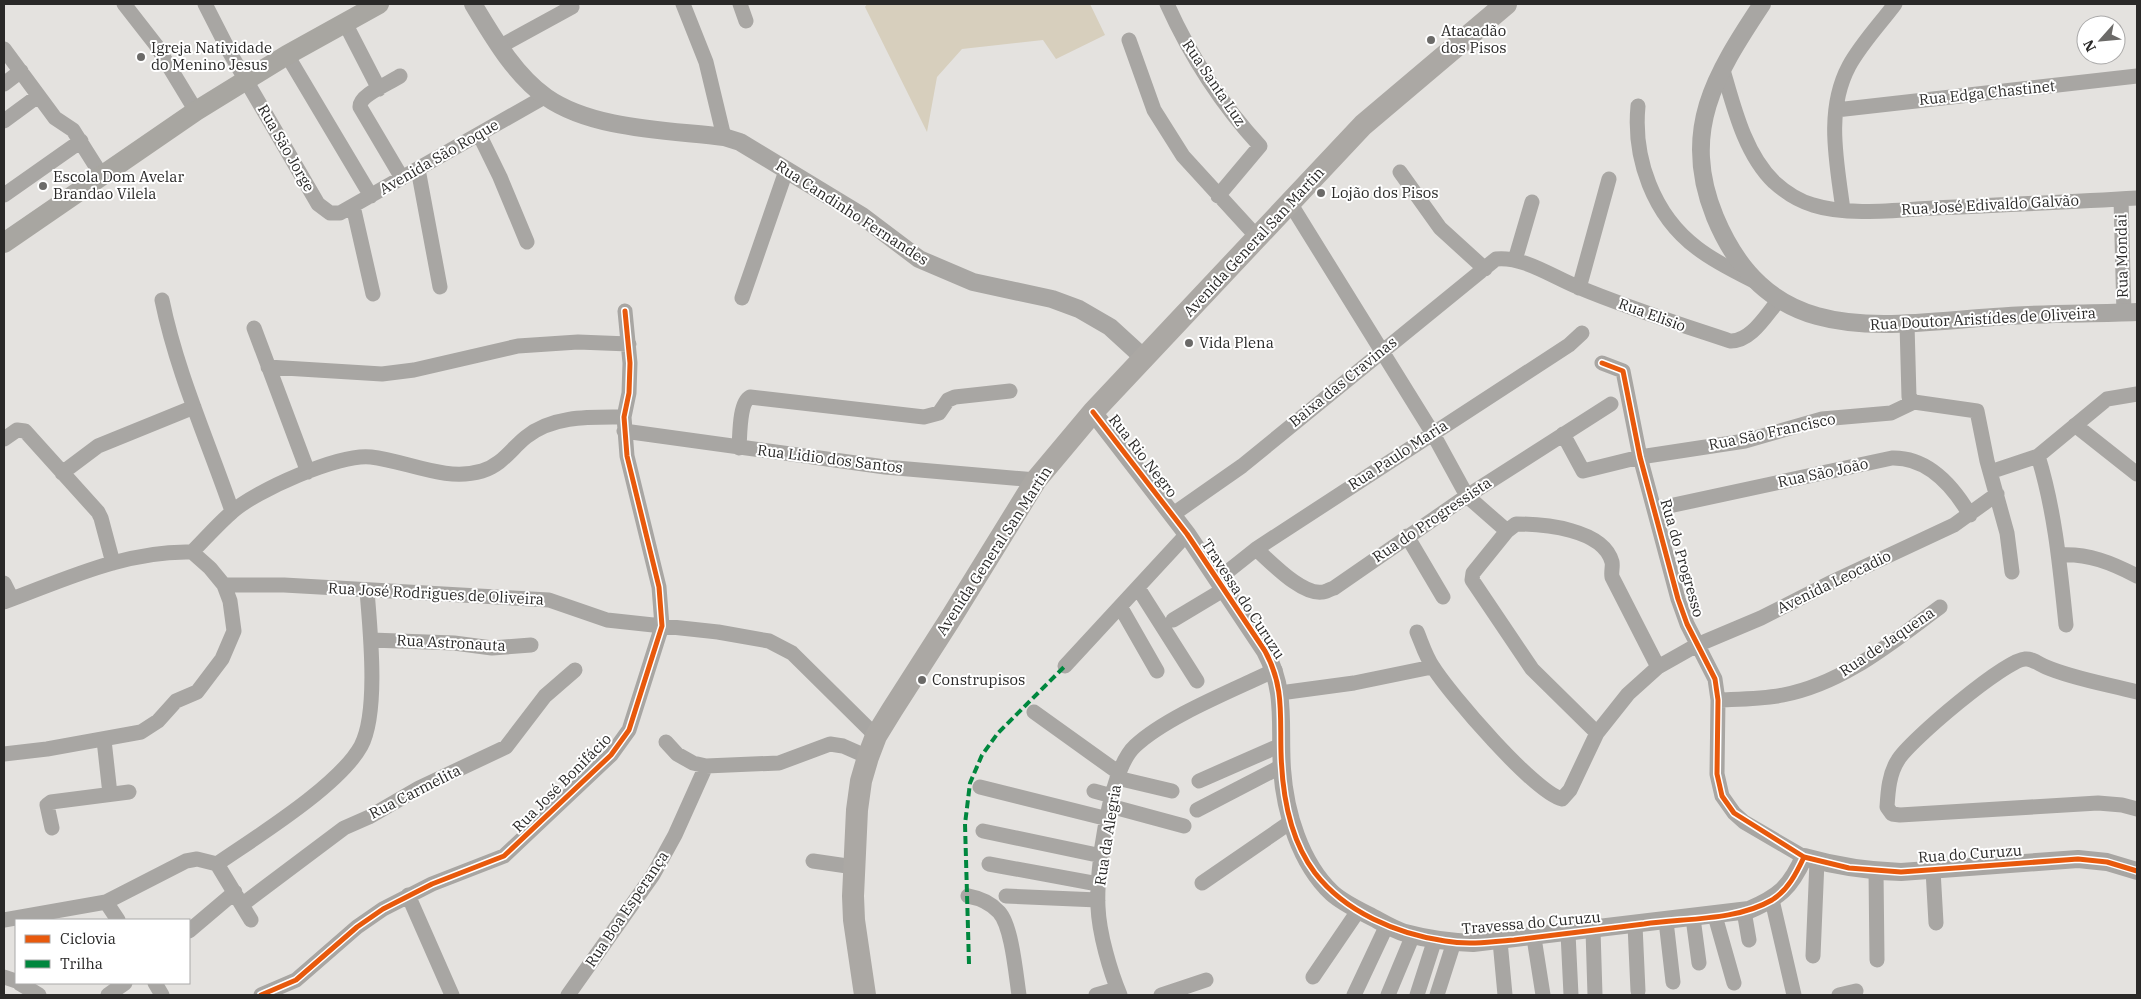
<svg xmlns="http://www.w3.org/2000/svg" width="2141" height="999" viewBox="0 0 2141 999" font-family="'IBM Plex Serif',serif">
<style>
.grass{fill:#d7cfbd}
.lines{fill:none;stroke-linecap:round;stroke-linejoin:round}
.minor{stroke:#a8a6a3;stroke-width:15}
.tertiary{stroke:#a8a6a3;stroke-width:18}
.secondary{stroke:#a8a6a1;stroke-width:20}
.primary{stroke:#aba8a4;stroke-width:22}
.quiet{stroke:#00873e;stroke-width:4;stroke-dasharray:8 4;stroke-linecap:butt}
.cycleway-casing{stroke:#fff;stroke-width:8}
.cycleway{stroke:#e8590c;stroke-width:5}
.poi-dot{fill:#6b6a68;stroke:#fff;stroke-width:2}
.labels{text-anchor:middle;stroke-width:4;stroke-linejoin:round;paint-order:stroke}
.poi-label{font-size:15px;fill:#2a2928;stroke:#fff;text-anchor:start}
.street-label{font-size:15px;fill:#2a2928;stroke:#fff}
</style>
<rect width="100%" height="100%" fill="#e4e2df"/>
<!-- grass -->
<path class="grass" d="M867,4H1090L1105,35L1056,59L1043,40L962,49L937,77L927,132L865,7Z"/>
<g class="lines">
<!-- minor -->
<path class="minor" d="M124,4L156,45L196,111
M205,4L230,53L318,204L330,213H340L546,96
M683,4L706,62L724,137
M740,4L746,21
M1167,4C1190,55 1222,105 1260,146L1218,196
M345,23L379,89
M1129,40L1154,110L1183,156L1258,238
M499,47L572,7
M4,49L55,118L73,130L102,176
M287,55L371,196
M1723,70C1734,108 1745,154 1774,182C1785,192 1799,201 1813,205C1847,216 1897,210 1933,208C2001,205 2069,202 2137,198
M400,76C390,83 359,95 360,107L402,178
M4,84L21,71
M1638,106C1633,158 1653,215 1697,248C1715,262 1736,272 1756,282
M1836,110L2137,76
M4,121L38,96
M479,134L500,177L527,242
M418,169L440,287
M1400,172L1440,228L1485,269
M4,195L81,141
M2121,199L2124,313
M1290,203L1432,432L1467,496L1507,531
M353,206L373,294
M1843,210C1837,163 1825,111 1849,66C1861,44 1880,24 1895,4
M1515,260L1532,202
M1579,288L1609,179
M742,298L786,171
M162,300C177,373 208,441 232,511
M1907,324L1909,397L1914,402
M254,328L308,472
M1602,363L1623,371L1640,457L1678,599L1687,624L1715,679L1718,700L1717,774L1722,796L1734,813L1744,822L1804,857
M268,367L382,374L414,370L518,346L578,342L629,344
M1914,402L1977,411L1987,461L2007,533L2012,572
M2075,425L2137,474
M624,431L885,467L1036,480
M1563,434L1583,471L1640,457L1745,441L1822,419L1891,413L1914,402
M4,439L17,430L25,431L98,512L101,518L113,563
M739,448C740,436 739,403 750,397L924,417L939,413L948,400L955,397L1010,391
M2038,456C2055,511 2060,567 2066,625
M1990,472L2038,456L2107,399L2137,394
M62,473L98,446L194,407
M1655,509L1892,458C1928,457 1953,486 1970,515
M1172,515L1242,466L1496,259C1523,256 1553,277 1578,287C1628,308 1679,324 1730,341C1751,342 1766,315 1779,300
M1407,536L1443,597
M1256,549C1270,561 1302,596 1323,592C1326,592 1330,589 1334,588L1467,496L1611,404
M2059,555C2088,553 2112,563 2137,576
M1217,580L1256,549L1569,345L1582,333
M4,583L12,599
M224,585H284L549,600L607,620L718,632L769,641L792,653L876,736
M1138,588L1197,681
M4,602C64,580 126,550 192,552C205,539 218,524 232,512C255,491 340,453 371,457C407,461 445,482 482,471C502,465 511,449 526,437C553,415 591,417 624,417
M1121,608L1157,671
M1173,620L1223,590
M1417,632C1422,644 1426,657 1433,667C1449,693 1535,793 1562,799L1570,790L1597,733L1628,694L1658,667L1697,645L1761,618L1832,582L1954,525L1997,494
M371,640L454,643L492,648L531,645
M1065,666L1187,534
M2137,692C2107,684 2074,679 2046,667C2039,664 2031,658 2025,659C2005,660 1909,741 1898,760C1889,774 1888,791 1887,807L1892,814L1900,815L2098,803L2122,805L2137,809
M1280,693L1354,683L1432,667
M1718,700C1740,699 1762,699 1783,695C1844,683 1891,643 1940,607
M1034,712L1119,773
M1597,733L1532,669L1472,580L1473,573L1507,531L1516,524C1544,524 1603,529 1612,562C1613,566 1611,572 1612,577L1658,667
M104,740L110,794
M666,742L677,754L693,763L706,766L779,763L830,744L843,746L868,757
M4,754L47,749L141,732L158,721L176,701L197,692L222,659L234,631L230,601L224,585L210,568L192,552
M1117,778L1172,791
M1199,781L1281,745
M980,787L1108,819
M1094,791L1112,796
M1110,806L1184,826
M1197,810L1282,766
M52,828L47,805L51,802L129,792
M983,831L1102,856
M813,861L854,867
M217,864C256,837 339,786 361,746C379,712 370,629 367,591
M989,864L1098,884
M1933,870L1936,923
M1876,871L1877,960
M1202,883L1292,821
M408,895L452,995
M968,896C979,898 991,903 999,912C1012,926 1016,976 1019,995
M1006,896L1098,900
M1772,900L1794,995
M106,902L118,920
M243,904L344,828L369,817L419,788L506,747L545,696L575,670
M1744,911L1749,940
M1715,916L1734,983
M1693,918L1699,963
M4,920L106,902L186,861L197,859L217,864L251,920
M1666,921L1673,982
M1635,925L1638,991
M1593,930L1595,995
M189,931L235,892
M1568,933L1571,995
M1534,938L1543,995
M1500,941L1505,995
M1813,956L1817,861
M4,977L16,981
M1313,977L1358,911
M19,983L39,995
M155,983L162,995
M108,995L125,983
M261,995L296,980L357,927L383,909L432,884L504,856L611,755L629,730L662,626L659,587L627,456L624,417L629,393L630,363L625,311
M568,995L653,875L675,835L706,766
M1096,995L1117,989
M1120,995C1110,971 1099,933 1098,907C1096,871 1109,770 1135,746C1167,716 1234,690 1275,670
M1161,995L1206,980
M1354,995L1387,925
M1388,995L1413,935
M1417,995L1435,939
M1437,995L1454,942
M1839,995L1856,991"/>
<!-- tertiary -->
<path class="tertiary" d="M473,4C493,37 514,74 546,97C593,130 669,130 724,137L740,142L862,216L919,259L973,282L1052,299L1079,309L1110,327L1145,359
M1762,4C1715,75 1680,131 1715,217C1770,349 1878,325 1994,317C2041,313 2089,314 2137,312
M1093,412L1187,534L1265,651C1287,692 1279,725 1282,769C1285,812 1300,863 1332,893C1342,902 1356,909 1368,915C1380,921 1392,929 1405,933C1427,939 1450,942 1473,943L1749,910C1779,897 1790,888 1804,857C1836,866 1868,871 1901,872L2078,859L2107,862L2137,871"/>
<!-- secondary -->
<path class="secondary" d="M4,243L196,111L287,55L379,4"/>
<!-- primary -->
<path class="primary" d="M865,995L854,920L853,896L857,810L861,781L868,757L876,736L892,710L949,621L1036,480L1093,412L1363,125L1506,4"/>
<!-- quiet -->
<path class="quiet" d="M969,964L965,824L970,783L982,755L998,733L1065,666"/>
<defs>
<path id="cycleway" d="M1602,363L1623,371L1640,457L1678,599L1687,624L1715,679L1718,700L1717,774L1722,796L1734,813L1804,857L1849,868L1901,872L2078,859L2107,862L2137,871
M1093,412L1187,534L1265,651C1284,686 1280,713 1281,752C1282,792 1290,840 1315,873C1345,912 1397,934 1445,941C1468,945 1491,942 1514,940C1557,935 1601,929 1644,924C1685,918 1736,921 1772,900C1788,890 1796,874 1804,857
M261,995L296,980L357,927L383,909L432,884L504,856L611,755L629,730L662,626L659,587L627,456L624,417L629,393L630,363L625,311"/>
</defs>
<!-- cycleway casing -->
<use href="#cycleway" class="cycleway-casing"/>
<!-- cycleway -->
<use href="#cycleway" class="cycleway"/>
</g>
<!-- markers -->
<g class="poi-dot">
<circle cx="1431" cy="40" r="5"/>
<circle cx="141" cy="57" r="5"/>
<circle cx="43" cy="186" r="5"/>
<circle cx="1321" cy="193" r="5"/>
<circle cx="1189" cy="343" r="5"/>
<circle cx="922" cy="680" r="5"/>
</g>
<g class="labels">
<!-- poi labels -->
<g class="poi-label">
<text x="1441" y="36">Atacadão<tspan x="1441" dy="17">dos Pisos</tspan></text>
<text x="151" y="53">Igreja Natividade<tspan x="151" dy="17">do Menino Jesus</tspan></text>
<text x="53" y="182">Escola Dom Avelar<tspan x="53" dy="17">Brandao Vilela</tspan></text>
<text x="1331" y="198">Lojão dos Pisos</text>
<text x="1199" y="348">Vida Plena</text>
<text x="932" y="685">Construpisos</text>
</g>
<!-- street labels -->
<g class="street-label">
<text transform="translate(1214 83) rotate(56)" y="5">Rua Santa Luz</text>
<text transform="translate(1987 93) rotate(-6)" y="5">Rua Edga Chastinet</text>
<text transform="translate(286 148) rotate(60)" y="5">Rua São Jorge</text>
<text transform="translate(439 157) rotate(-30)" y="5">Avenida São Roque</text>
<text transform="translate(1990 205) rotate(-3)" y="5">Rua José Edivaldo Galvão</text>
<text transform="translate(852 213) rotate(33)" y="5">Rua Candinho Fernandes</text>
<text transform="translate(1254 242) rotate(-47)" y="5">Avenida General San Martin</text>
<text transform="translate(2122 256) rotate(-91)" y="5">Rua Mondai</text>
<text transform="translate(1652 315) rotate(20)" y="5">Rua Elisio</text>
<text transform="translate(1983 319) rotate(-3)" y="5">Rua Doutor Aristídes de Oliveira</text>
<text transform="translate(1343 382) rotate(-39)" y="5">Baixa das Cravinas</text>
<text transform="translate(1772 432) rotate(-12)" y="5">Rua São Francisco</text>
<text transform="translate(1398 455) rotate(-33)" y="5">Rua Paulo Maria</text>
<text transform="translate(1143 456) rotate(52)" y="5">Rua Rio Negro</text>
<text transform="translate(830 459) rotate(7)" y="5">Rua Lidio dos Santos</text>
<text transform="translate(1823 473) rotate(-12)" y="5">Rua São João</text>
<text transform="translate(1432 520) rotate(-34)" y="5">Rua do Progressista</text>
<text transform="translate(994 551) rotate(-57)" y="5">Avenida General San Martin</text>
<text transform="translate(1682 558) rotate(74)" y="5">Rua do Progresso</text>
<text transform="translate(1834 582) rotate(-26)" y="5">Avenida Leocadio</text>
<text transform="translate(436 594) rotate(3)" y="5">Rua José Rodrigues de Oliveira</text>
<text transform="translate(1243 599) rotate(57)" y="5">Travessa do Curuzu</text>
<text transform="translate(1887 642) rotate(-34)" y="5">Rua de Jaquena</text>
<text transform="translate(451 643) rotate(3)" y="5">Rua Astronauta</text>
<text transform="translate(562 783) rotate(-45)" y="5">Rua José Bonifácio</text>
<text transform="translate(415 792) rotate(-27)" y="5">Rua Carmelita</text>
<text transform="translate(1108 835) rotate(-81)" y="5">Rua da Alegria</text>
<text transform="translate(1970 854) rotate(-4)" y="5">Rua do Curuzu</text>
<text transform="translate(627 909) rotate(-56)" y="5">Rua Boa Esperança</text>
<text transform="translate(1531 923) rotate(-5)" y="5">Travessa do Curuzu</text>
</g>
</g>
<!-- border -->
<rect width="2141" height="999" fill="none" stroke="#2a2928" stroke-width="10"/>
<!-- legend -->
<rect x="15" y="919" width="175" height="65" fill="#ffffff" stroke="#aaa9a9"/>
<rect x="25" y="935" width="25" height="8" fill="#e8590c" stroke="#aaa9a9"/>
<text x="60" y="944" font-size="15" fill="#2a2928">Ciclovia</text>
<rect x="25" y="960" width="25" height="8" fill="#00873e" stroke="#aaa9a9"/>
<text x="60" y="969" font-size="15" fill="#2a2928">Trilha</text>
<!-- north arrow -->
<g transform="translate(2101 40) rotate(243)"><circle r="24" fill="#ffffff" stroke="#aaa9a9"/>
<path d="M0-4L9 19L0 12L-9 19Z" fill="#6b6a68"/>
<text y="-8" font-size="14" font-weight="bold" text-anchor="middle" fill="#2a2928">N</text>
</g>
</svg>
